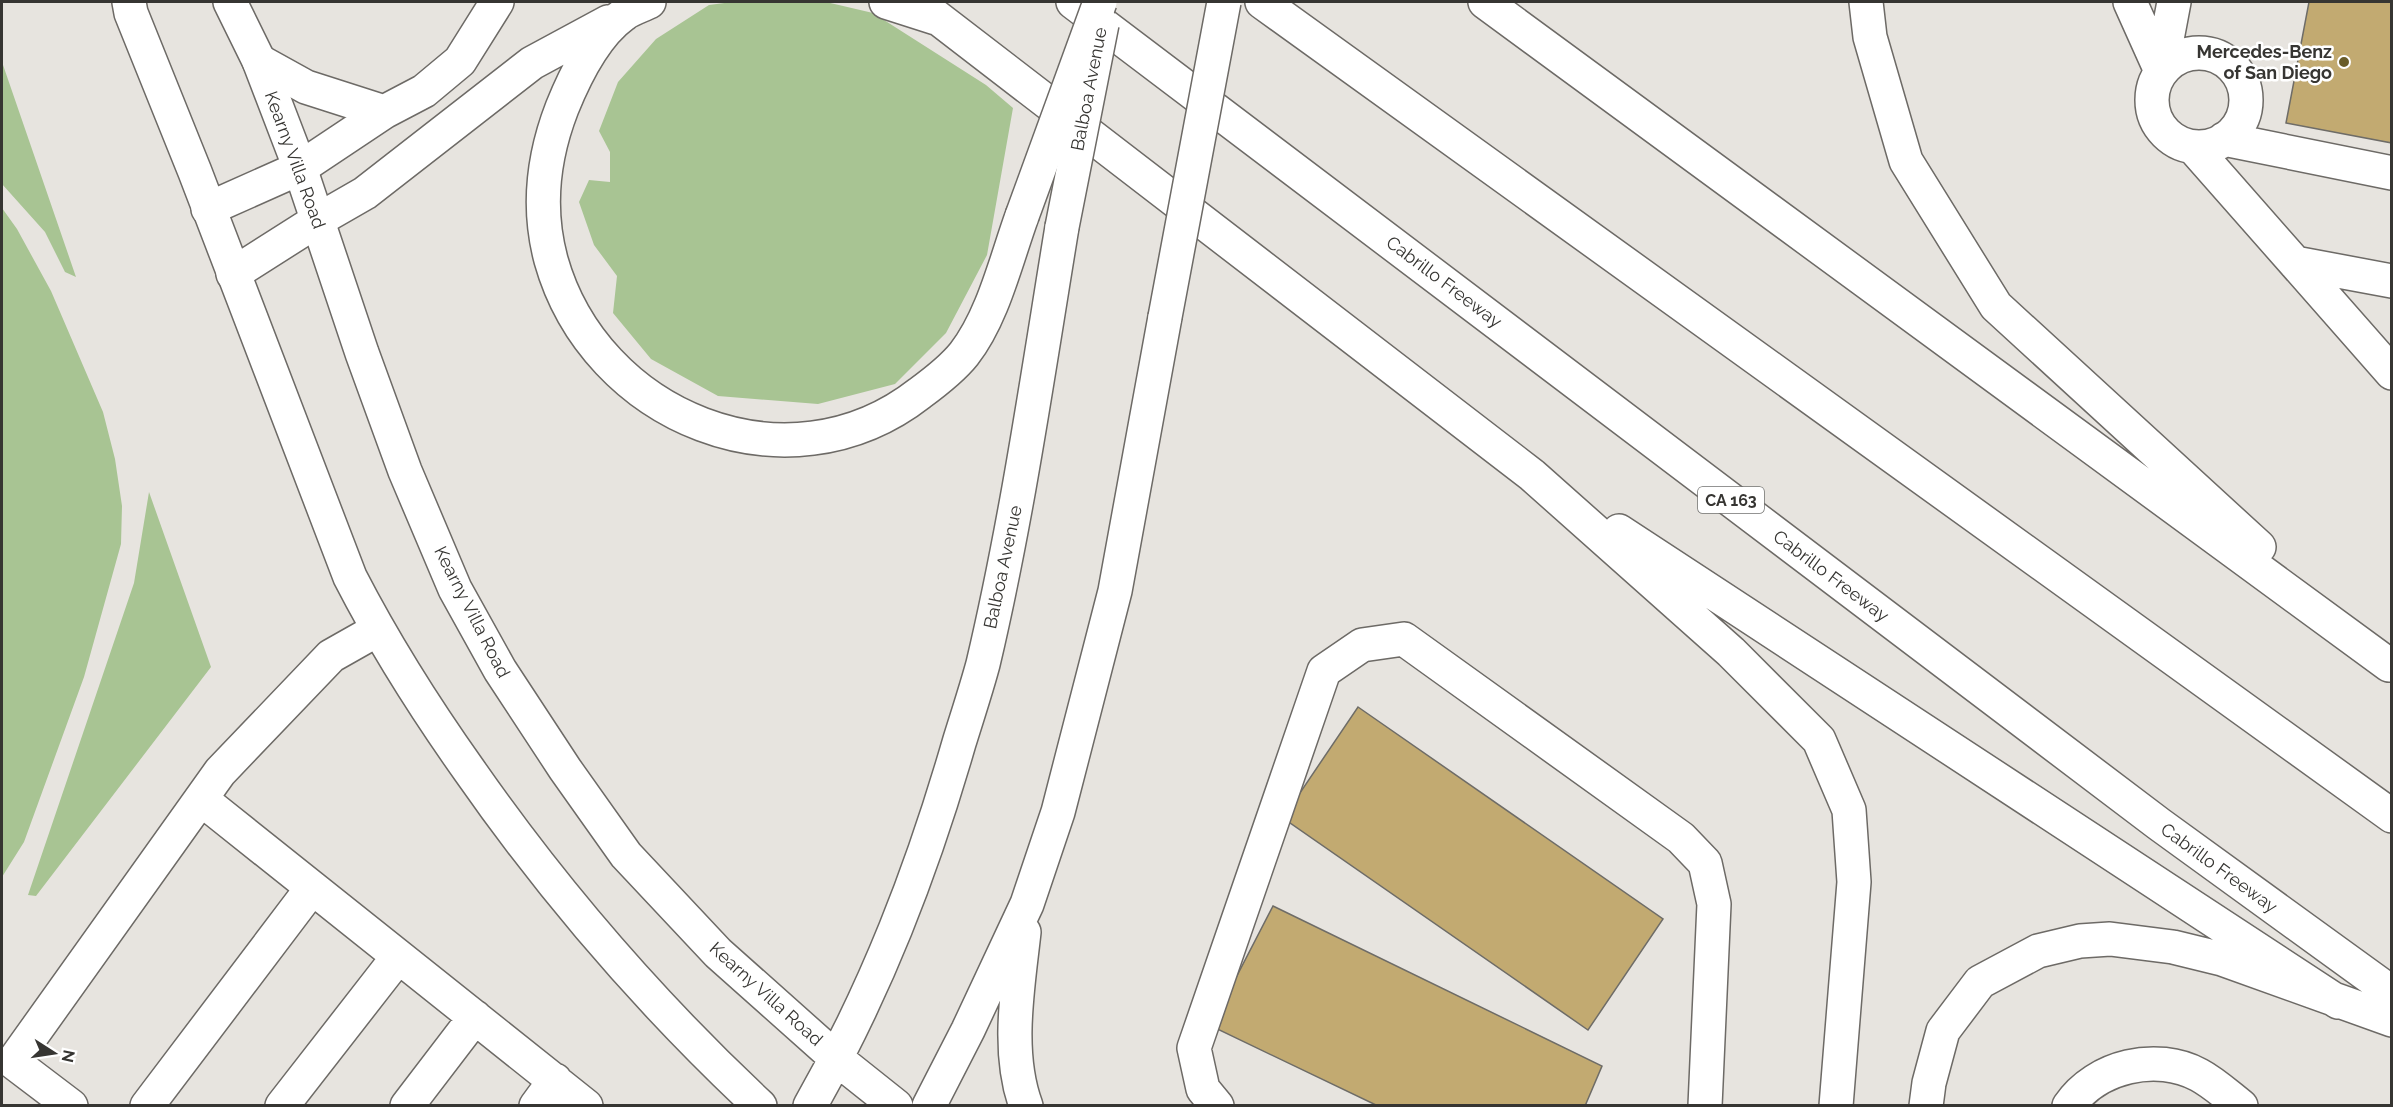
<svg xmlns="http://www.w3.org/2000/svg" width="2393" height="1107" viewBox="0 0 2393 1107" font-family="Raleway,sans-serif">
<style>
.green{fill:#a8c493}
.building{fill:#c2aa71;stroke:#6e6c67;stroke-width:1.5}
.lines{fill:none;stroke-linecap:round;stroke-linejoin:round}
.minor-casing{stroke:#6d6a66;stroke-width:36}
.major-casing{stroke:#6d6a66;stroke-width:36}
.highway-casing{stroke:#6d6a66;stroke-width:36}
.minor{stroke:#fff;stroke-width:33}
.major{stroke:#fff;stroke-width:33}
.highway{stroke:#fff;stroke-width:33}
.major-bridge-casing{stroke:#6d6a66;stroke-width:36;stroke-linecap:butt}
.highway-bridge-casing{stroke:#6d6a66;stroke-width:36;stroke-linecap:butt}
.major-bridge{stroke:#fff;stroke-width:33}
.highway-bridge{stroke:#fff;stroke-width:33}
.poi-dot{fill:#695c29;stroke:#fff;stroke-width:2}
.labels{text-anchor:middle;stroke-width:5;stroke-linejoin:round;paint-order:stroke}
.shield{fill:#fff;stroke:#727270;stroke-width:1.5}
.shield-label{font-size:16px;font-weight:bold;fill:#363532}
.poi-label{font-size:18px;font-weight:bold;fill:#363532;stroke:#fff;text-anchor:end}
.street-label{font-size:18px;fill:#363532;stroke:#fff}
</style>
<rect width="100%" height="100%" fill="#e7e4df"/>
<!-- green -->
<path class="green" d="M732,2H826L873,13L986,85L1013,108L987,255L946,333L895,384L818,404L718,396L651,359L613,313L617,276L594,245L579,202L589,180L610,182V152L599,131L618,82L656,39L709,5Z
M2,62L76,277L65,272L45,232L2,184Z
M2,208L17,229L51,291L103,412L115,459L122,506L121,544L84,677L24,842L2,877Z
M149,492L211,667L36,896L28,895L134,583Z"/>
<!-- building -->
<path class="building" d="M2309,2H2392V143L2286,123Z
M1358,707L1663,919L1588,1030L1283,818Z
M1273,906L1602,1066L1585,1106H1378L1211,1026Z"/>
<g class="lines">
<defs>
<path id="minor" d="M2130,2L2161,71
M2152 100a47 47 0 1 1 94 0a47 47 0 1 1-94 0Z
M2161,71L2174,2
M2224,139L2392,173
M2193,147L2392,373
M2295,263L2392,281
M201,799L586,1106
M71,1106L13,1062L220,772L331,656L377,630
M147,1106L312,888
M282,1106L398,957
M407,1106L475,1017
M536,1106L555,1080
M1217,1106L1203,1089L1194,1048L1324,671L1362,645L1404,639L1681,838L1705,863L1714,904L1705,1106
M2069,1106C2096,1066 2157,1052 2199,1075C2214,1083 2228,1096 2241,1106"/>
<path id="major" d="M129,2L131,13L195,172L350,577C385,645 425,708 469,770C554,892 652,1005 760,1106
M230,2L259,61L300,168L362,353L405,471L455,589L500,670L565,769L626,855L718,953L837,1059L896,1106
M1024,932C1018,987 1006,1052 1026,1106
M810,1106C876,990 922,871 959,743C967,717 976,690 983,664C1017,520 1038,373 1062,227
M929,1106L968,1030L1027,904L1058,812L1115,591L1165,317"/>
<path id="highway" d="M649,2C641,6 630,9 623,15C594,36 575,76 562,108C543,157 537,208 551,260C595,417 787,497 920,393C935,382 952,369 964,354C993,317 1006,260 1022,216
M886,2L936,18
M917,2L1532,475L1731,652L1819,740L1849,810L1854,882L1836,1106
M1073,2L2159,824L2392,993
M1262,2L2392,816
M1485,2L2389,665
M1866,2L1870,37L1906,161L1996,306L2259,547
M259,61L306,87L384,112
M208,209L300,168L384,112L424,91L460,61L497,2
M233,274L318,220L365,193L532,63L608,22
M1619,531L2338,1002
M1926,1106L1929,1083L1943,1031L1980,982L2038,951L2080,941L2110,939L2173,947L2222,959L2392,1020"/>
</defs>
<!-- minor casing -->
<use href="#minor" class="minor-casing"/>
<!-- major casing -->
<use href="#major" class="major-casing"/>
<!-- highway casing -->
<use href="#highway" class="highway-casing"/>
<!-- minor -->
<use href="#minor" class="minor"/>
<!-- major -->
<use href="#major" class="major"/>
<!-- highway -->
<use href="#highway" class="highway"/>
<defs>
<path id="major-bridge" d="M1062,227L1102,24
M1165,317L1224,2"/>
<path id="highway-bridge" d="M1022,216L1100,2"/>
</defs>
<!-- major-bridge casing -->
<use href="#major-bridge" class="major-bridge-casing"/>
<!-- highway-bridge casing -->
<use href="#highway-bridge" class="highway-bridge-casing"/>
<!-- major-bridge -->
<use href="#major-bridge" class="major-bridge"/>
<!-- highway-bridge -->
<use href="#highway-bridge" class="highway-bridge"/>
</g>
<!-- markers -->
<circle class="poi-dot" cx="2344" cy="62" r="6"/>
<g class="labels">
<!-- shield labels -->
<rect class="shield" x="1698" y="487" width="66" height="26" rx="4.5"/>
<g class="shield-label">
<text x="1731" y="506">CA 163</text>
</g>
<!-- poi labels -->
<g class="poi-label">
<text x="2332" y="58">Mercedes-Benz<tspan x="2332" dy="21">of San Diego</tspan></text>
</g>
<!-- street labels -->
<g class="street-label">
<text transform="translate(1089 89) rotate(-79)" y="6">Balboa Avenue</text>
<text transform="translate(295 160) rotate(70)" y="6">Kearny Villa Road</text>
<text transform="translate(1444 282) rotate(37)" y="6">Cabrillo Freeway</text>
<text transform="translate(1003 567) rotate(-78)" y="6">Balboa Avenue</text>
<text transform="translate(1831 576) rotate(37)" y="6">Cabrillo Freeway</text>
<text transform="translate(472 612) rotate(63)" y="6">Kearny Villa Road</text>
<text transform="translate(2219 868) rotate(36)" y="6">Cabrillo Freeway</text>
<text transform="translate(766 994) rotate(42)" y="6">Kearny Villa Road</text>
</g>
</g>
<!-- border -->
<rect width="2393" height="1107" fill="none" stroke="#363532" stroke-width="6"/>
<!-- north arrow -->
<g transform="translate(54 1053) rotate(102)" stroke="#ffffff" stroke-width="4.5" paint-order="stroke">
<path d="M0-4.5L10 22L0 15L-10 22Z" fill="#363532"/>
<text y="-9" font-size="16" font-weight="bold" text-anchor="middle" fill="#363532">N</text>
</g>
</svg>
